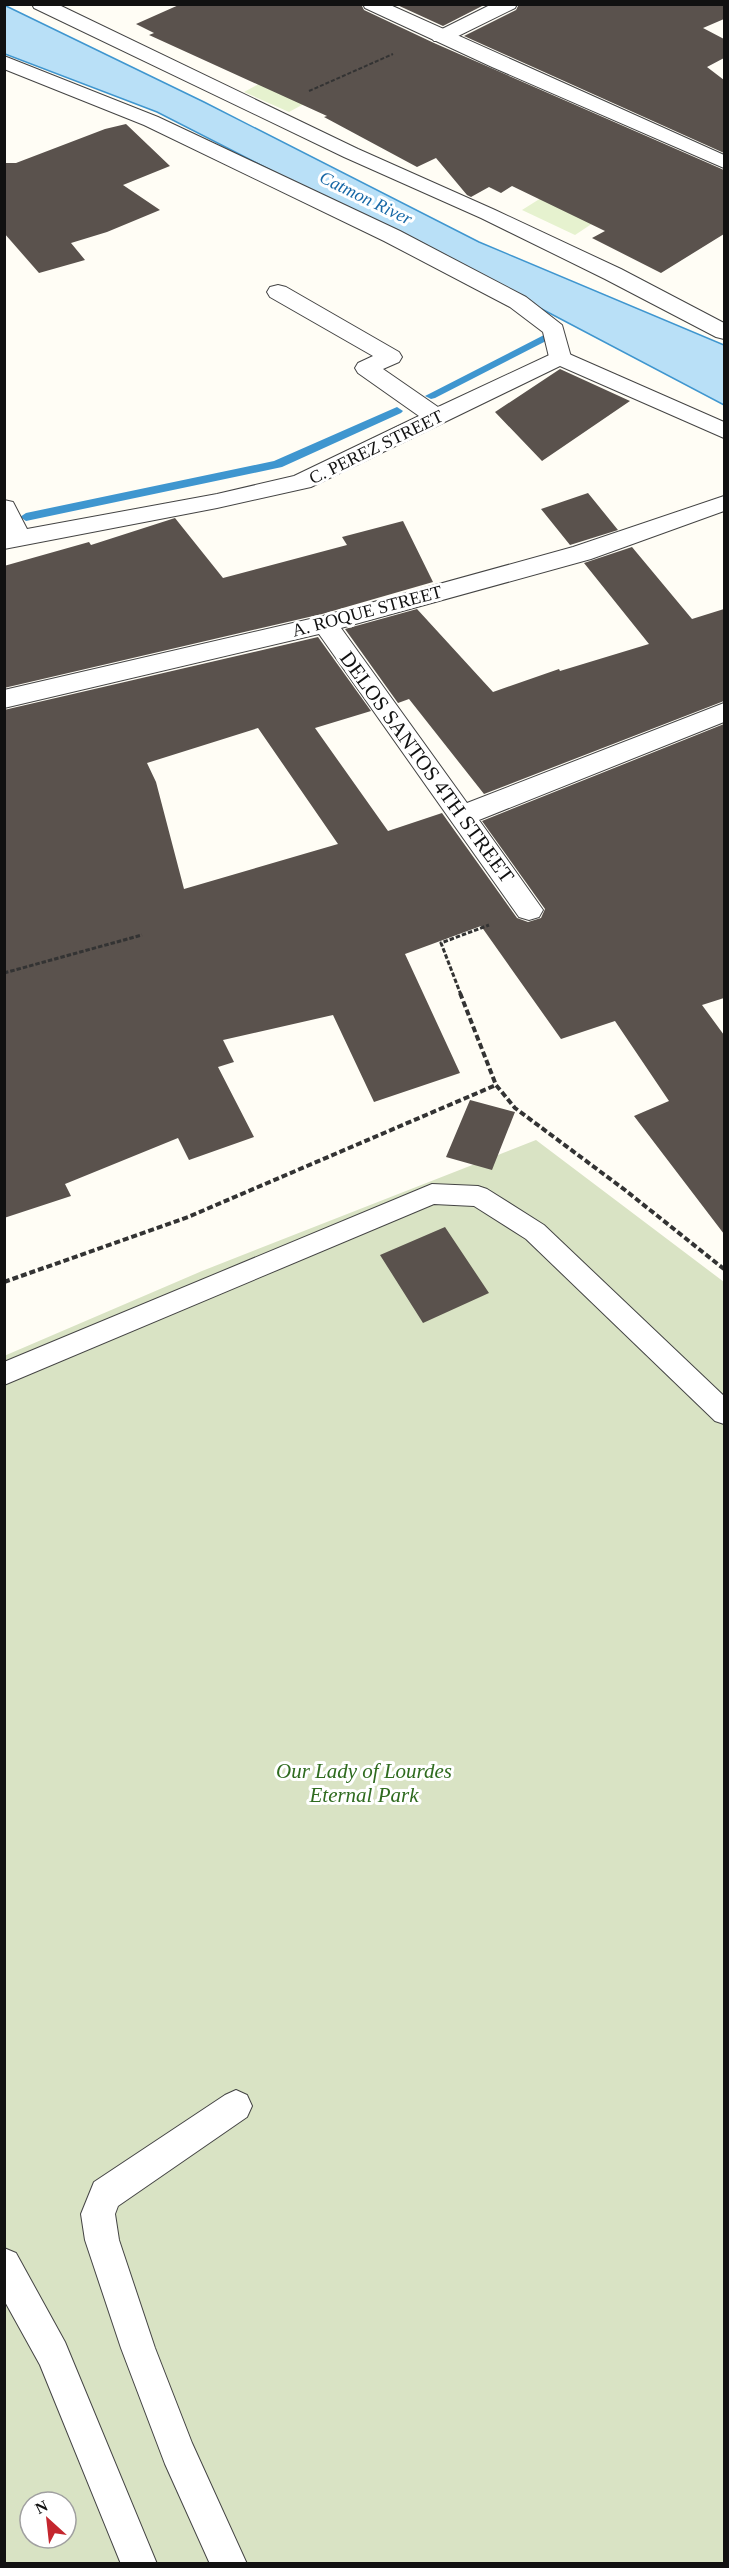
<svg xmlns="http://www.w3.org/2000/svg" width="729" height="2568" viewBox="0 0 729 2568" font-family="Georgia,serif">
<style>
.cemetery{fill:#d9e3c4;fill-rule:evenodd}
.pitch{fill:#e6f2cf}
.water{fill:#b9e0f7;stroke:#3f96cf;stroke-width:1.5}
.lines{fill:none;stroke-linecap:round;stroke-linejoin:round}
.stream{fill:#3f96cf;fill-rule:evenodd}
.building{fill:#5a524d;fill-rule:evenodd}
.service-casing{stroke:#444;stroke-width:2}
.pedestrian-casing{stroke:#444;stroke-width:2}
.minor-casing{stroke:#444;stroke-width:2}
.path-far2{stroke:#333;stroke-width:2;stroke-dasharray:4 2;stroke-linecap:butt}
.path-far1{stroke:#333;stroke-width:3;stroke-dasharray:4.5 2;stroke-linecap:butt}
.path{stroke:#333;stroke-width:4;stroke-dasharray:6 3;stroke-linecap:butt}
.service{fill:#fff;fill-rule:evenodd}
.pedestrian{fill:#fff;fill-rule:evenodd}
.minor{fill:#fff;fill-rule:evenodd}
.labels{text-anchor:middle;stroke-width:6;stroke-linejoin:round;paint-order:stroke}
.far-water-label{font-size:18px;font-style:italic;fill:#1768a6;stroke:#fff}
.far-street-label{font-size:18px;fill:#111;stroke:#fff}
.street-label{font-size:21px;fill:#111;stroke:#fff}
.park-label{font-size:21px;font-style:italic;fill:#2f6b1f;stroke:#fff}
</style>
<rect width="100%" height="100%" fill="#fffdf5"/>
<!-- cemetery -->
<path class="cemetery" d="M536,1140L724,1282V2563H5L4,1356L202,1271ZM30,2502H66V2538H30Z"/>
<!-- pitch -->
<path class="pitch" d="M314,54L359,74L289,112L244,92Z
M603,159L655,182L575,235L522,210Z"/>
<!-- water -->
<path class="water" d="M4,5L204,102L479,242L724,345V405L517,296L157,112L5,54Z"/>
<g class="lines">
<!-- stream -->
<path class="stream" d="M544,335L548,336V340L435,398L431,399L425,396Z
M397,407L403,411L401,413L282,467L26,521L20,517L26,513L274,461Z"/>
</g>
<!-- building -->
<path class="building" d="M181,4H361L364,10L434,43L724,170V234L661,273L592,238L605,231L512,186L501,193L489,187L471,197L467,195L436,158L417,167L324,117L327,116L149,35L154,33L136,24Z
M395,4H486L443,26Z
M519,4H724V19L703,28L724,39V58L707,67L724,80V153L464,36L516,10Z
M126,124L170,166L123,185L160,210L107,232L71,243L85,260L39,273L4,233V163H16L105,129Z
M560,369L630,401L542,461L495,412Z
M588,493L618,530L570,545L541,509Z
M175,518L223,578L347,545L342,537L403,521L433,582L322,614L4,688V566L89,542L91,545Z
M632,547L692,619L724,609V701L484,794L409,699L398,703L345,629L417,609L493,692L559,669L560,671L649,644L584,563Z
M318,637L371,711L315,728L388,831L442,813L517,918L528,922L541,918L545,909L482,821L724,724V998L702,1005L724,1035V1234L634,1116L669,1101L615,1021L561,1039L481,926L405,954L460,1073L374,1102L333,1015L223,1040L234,1062L218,1067L254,1137L189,1160L178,1138L65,1184L71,1196L4,1218V710ZM258,728L338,844L184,889L156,782L147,763Z
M470,1100L515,1112L492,1170L446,1157Z
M445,1227L489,1293L423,1323L380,1255Z"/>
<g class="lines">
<defs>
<path id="service" d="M432,1184L478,1186L487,1189L544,1225L724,1396V1424L715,1421L526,1239L474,1206L434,1204L4,1385V1362Z
M236,2090L247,2095L252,2106L247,2117L118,2206L115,2214L119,2240L155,2348L192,2443L247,2564H210L165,2464L121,2348L85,2240L81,2214L94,2182L225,2095Z
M4,2248L16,2253L65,2342L157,2564H121L40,2365L4,2300Z"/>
<path id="pedestrian" d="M363,4H388L724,155V168L492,67L365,8Z
M4,56L158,117L400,231L526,297L562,325L571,357L568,362L560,364L552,362L549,357L543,332L510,307L384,241L144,125L4,69Z"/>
<path id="minor" d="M32,4H57L358,149L495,210L621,269L724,323V339L716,337L605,279L481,218L344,157L34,8Z
M492,4H517L515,8L448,41H434L431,37L434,33Z
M278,285L286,287L399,352L402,357L399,362L383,369L438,407L560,350L724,422V438L560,366L311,487L217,508L4,549V500L13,502L27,529L217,494L294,476L419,416L358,373L355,368L358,363L373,356L270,297L267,292L270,287Z
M724,496V511L591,559L341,628L467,803L724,703V722L479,820L543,910L539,917L529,920L519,917L319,634L4,708V690L323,616L573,547Z"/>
</defs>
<!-- service casing -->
<use href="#service" class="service-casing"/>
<!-- pedestrian casing -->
<use href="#pedestrian" class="pedestrian-casing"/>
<!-- minor casing -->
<use href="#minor" class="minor-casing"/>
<!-- path-far2 -->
<path class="path-far2" d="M309,91L393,54"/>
<!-- path-far1 -->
<path class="path-far1" d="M4,973L142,935
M461,995L441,943L489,925"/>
<!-- path -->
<path class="path" d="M460,993L496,1085L515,1108L625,1190L724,1269
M4,1282L188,1217L496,1085"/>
<!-- service -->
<use href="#service" class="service"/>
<!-- pedestrian -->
<use href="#pedestrian" class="pedestrian"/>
<!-- minor -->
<use href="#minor" class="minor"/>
</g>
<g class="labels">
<!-- far-water labels -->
<g class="far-water-label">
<text transform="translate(366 198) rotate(26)" y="6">Catmon River</text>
</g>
<!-- far-street labels -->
<g class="far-street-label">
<text transform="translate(376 447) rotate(-26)" y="6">C. PEREZ STREET</text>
<text transform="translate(367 611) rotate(-15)" y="6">A. ROQUE STREET</text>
</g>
<!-- street labels -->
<g class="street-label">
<text transform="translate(427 767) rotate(54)" y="7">DELOS SANTOS 4TH STREET</text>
</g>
<!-- park labels -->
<g class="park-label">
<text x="364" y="1778">Our Lady of Lourdes<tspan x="364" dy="24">Eternal Park</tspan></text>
</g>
</g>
<!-- border -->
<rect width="729" height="2568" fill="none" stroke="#111111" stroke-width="12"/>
<!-- north arrow -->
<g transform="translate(48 2520) rotate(333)"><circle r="28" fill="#ffffff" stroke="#a0a0a0" stroke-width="1.5"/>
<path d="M0-4.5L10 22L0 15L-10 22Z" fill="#c4262e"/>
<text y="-9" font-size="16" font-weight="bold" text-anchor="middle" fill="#111111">N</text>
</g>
</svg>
